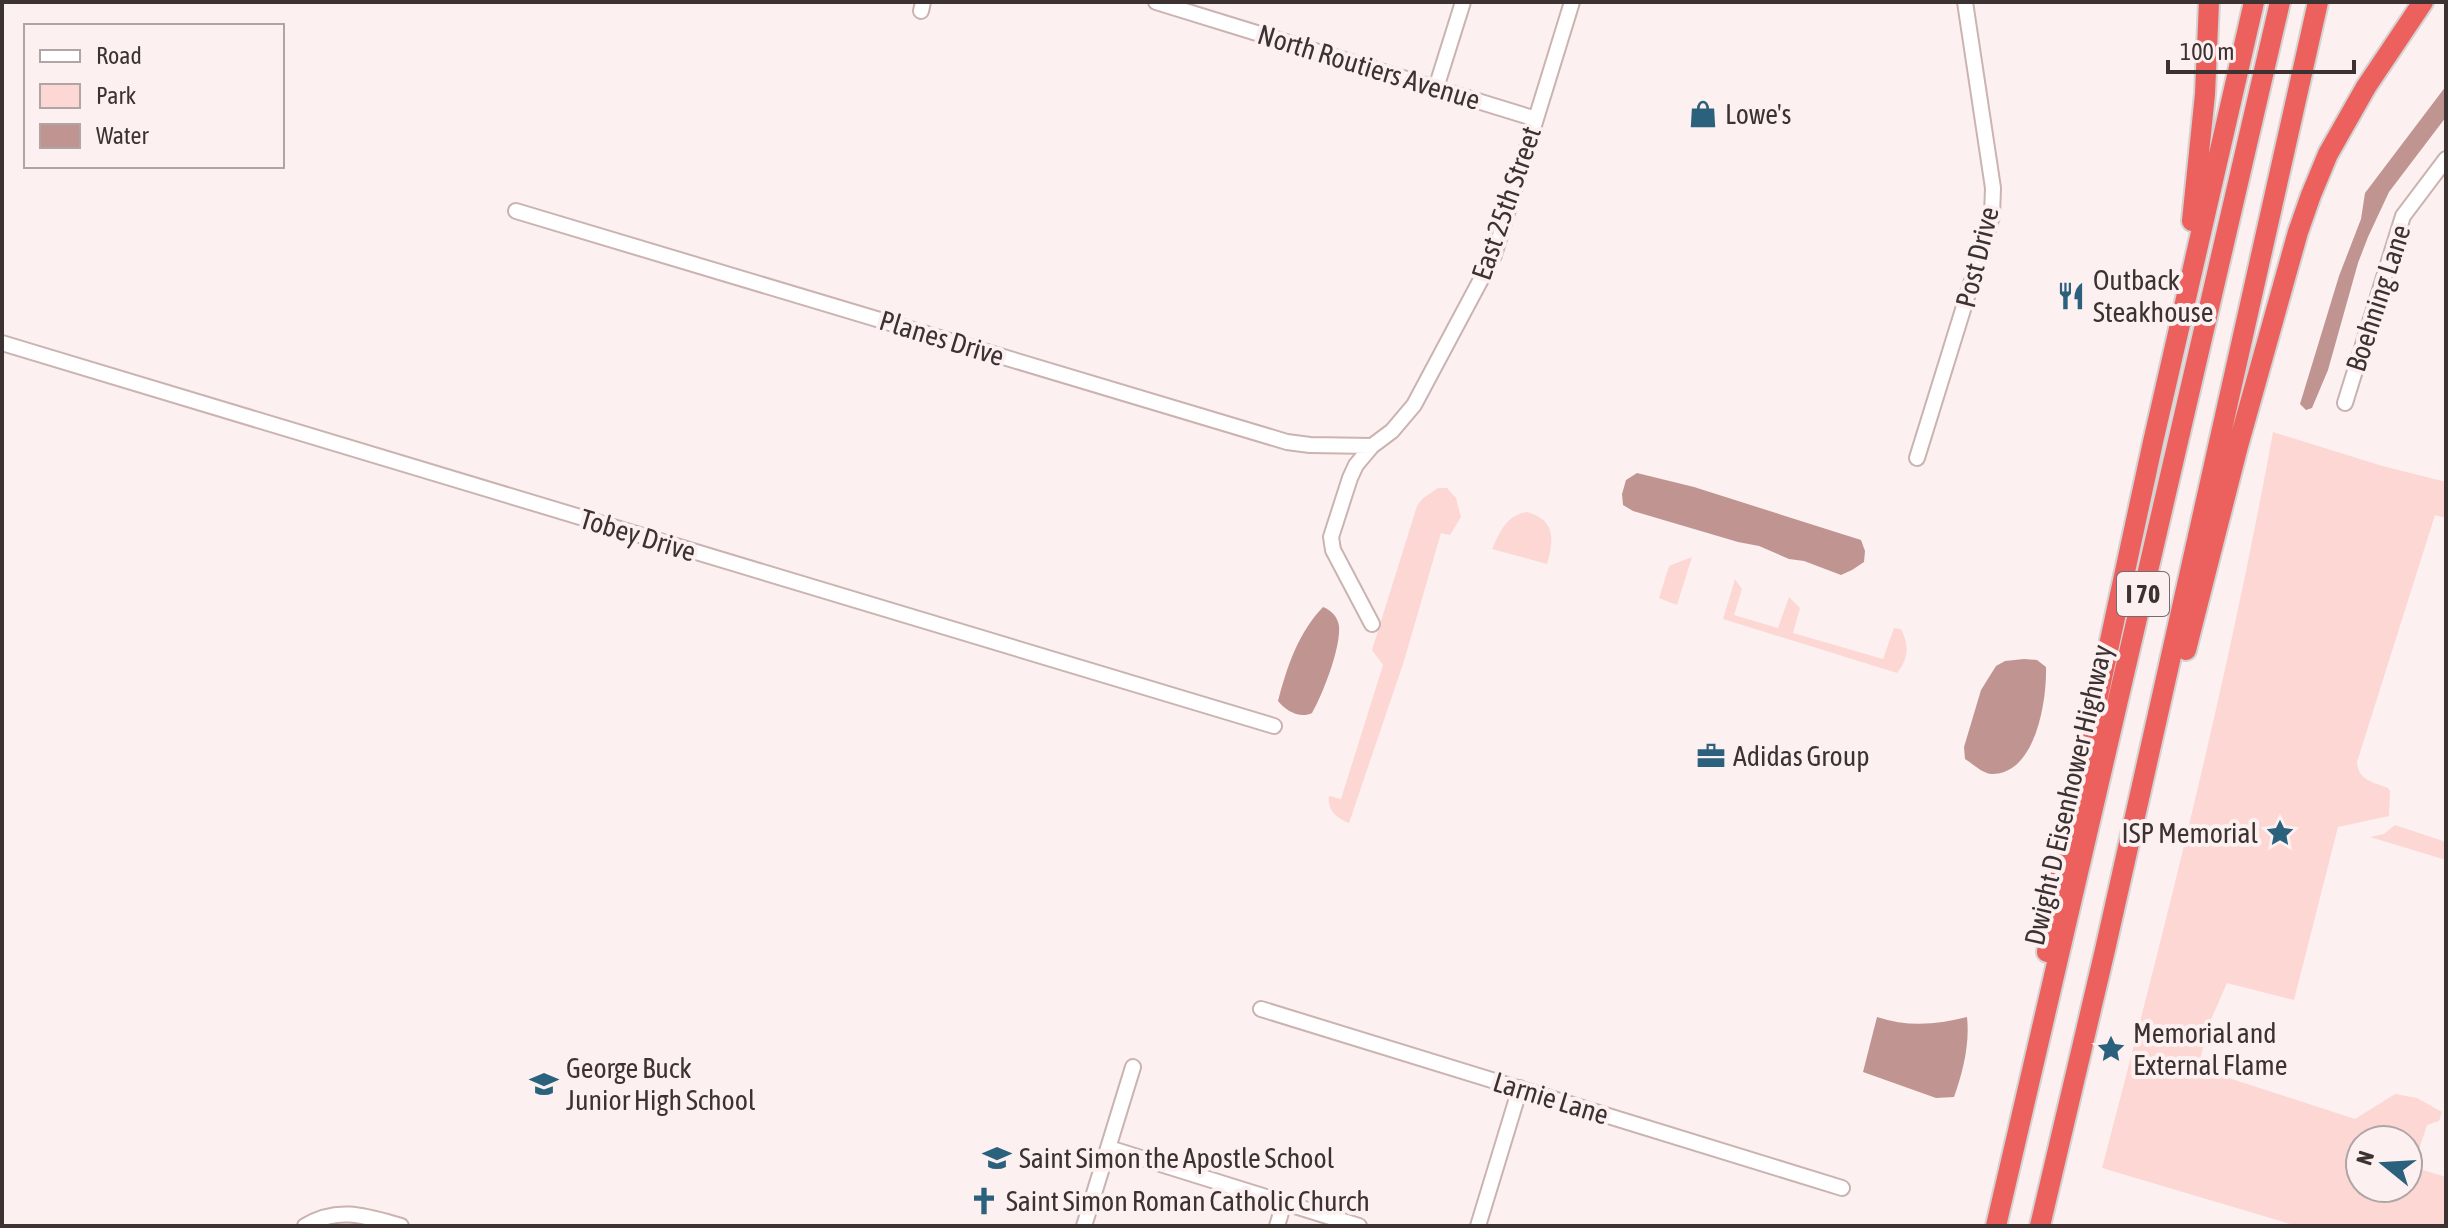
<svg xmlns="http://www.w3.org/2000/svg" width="2448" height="1228" viewBox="0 0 2448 1228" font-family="'Asap Condensed',sans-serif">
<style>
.green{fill:#fdd7d3;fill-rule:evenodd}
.water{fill:#c09591}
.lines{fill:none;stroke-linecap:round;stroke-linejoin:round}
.minor-casing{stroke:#cbb3b1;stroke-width:18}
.highway-casing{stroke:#d4d2d2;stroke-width:24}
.minor{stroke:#fff;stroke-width:14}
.highway{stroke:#ec615e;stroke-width:20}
.labels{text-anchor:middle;stroke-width:8;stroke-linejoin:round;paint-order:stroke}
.shield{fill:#fcf1f0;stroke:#756b6a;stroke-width:2}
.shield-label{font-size:26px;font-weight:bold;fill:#3b3231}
.street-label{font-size:28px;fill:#3b3231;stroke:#fcf1f0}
.poi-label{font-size:28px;fill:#3b3231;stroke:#fcf1f0;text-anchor:start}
</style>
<rect width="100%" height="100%" fill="#fcf1f0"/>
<!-- green -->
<path class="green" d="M2273,432L2379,465L2446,482V518L2435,515L2357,762C2358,781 2374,782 2388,788L2390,791L2389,816L2338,827L2294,1000L2227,983L2209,1024L2198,1068L2355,1119L2395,1094L2417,1098L2442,1112L2439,1121L2427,1125L2413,1167L2446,1177V1226H2297L2102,1168C2166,924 2228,680 2273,432ZM2360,1140H2408V1188H2360Z
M1438,488H1447L1456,498L1461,517L1450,535L1441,533L1404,661L1349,823C1336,818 1327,810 1329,796L1341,799L1383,665L1372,650L1417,506L1422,499Z
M1527,512C1556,520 1554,540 1547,564L1492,549C1500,532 1506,515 1527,512Z
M1692,557L1677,605L1659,598L1669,566Z
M1735,579L1742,589L1734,615L1778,628L1789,597L1800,608L1793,633L1883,659L1894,628L1901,629C1909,645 1909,659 1897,673L1723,619Z
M2395,825L2446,842V860L2370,837L2384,834Z"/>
<!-- water -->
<path class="water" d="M2446,86V117L2389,192L2368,237L2358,263L2328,370L2312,408L2306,410L2300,404L2339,276L2361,219L2365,193Z
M1637,473L1694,487L1861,540L1865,551L1864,562L1852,570L1841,575L1804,561L1789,559L1759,546L1738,542L1633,511L1623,505L1622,494L1626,480Z
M1323,607C1331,610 1338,617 1339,626C1341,647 1323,694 1312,713C1300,719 1286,711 1278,701C1287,667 1298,633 1323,607Z
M2024,659L2037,660L2046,667C2047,700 2036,774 1992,774C1983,774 1973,764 1965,759L1964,747L1981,690L1996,666L2005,661Z
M1877,1017C1907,1027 1936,1025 1967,1017C1970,1043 1963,1072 1954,1097L1936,1098L1863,1072Z"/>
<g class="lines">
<defs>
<path id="minor" d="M1156,2L1536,119
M921,11L923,2
M1436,88L1463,2
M516,211L1287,442L1310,445L1372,446
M2,343L1274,726
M2345,403L2403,216L2446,159
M1917,458L1992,216L1993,188L1965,2
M1372,624L1333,550L1331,537L1350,478L1356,465L1372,446L1392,431L1414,405L1494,255L1572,2
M1261,1009L1842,1188
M1109,1148L1359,1226
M305,1226C338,1206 366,1216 401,1226
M1084,1226L1133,1067
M1277,1226L1284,1203
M1478,1226L1520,1088"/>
<path id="highway" d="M2192,221L2205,94L2209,2
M2186,650L2238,446L2298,232L2311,195L2328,154L2366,87L2423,2
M2047,952L2068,835L2153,442L2254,2
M1996,1226L2280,2
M2040,1226L2105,950L2318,2"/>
</defs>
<!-- minor casing -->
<use href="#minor" class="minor-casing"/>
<!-- highway casing -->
<use href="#highway" class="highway-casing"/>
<!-- minor -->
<use href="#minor" class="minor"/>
<!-- highway -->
<use href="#highway" class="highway"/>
</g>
<!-- icons -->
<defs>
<symbol id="shop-bare" viewBox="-9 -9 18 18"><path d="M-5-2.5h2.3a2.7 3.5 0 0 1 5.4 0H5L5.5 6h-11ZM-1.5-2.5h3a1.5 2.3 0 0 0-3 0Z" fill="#2c617d" stroke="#fcf1f0" stroke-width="2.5" paint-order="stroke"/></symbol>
<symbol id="restaurant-bare" viewBox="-9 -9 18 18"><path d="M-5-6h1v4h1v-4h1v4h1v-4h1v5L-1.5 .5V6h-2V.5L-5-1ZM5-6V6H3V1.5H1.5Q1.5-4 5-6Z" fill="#2c617d" stroke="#fcf1f0" stroke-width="2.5" paint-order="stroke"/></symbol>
<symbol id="office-bare" viewBox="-9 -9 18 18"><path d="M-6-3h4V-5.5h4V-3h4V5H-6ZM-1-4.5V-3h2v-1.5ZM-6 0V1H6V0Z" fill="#2c617d" stroke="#fcf1f0" stroke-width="2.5" paint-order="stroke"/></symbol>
<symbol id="sight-bare" viewBox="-9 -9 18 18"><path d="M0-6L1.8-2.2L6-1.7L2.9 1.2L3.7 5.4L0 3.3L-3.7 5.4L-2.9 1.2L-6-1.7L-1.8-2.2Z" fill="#2c617d" stroke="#fcf1f0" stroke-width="2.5" paint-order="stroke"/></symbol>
<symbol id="school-bare" viewBox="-9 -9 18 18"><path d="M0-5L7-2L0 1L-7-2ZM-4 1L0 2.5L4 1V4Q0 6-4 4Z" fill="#2c617d" stroke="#fcf1f0" stroke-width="2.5" paint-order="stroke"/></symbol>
<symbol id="church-bare" viewBox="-9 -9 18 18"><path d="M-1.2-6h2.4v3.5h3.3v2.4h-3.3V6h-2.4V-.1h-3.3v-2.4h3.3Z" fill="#2c617d" stroke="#fcf1f0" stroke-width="2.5" paint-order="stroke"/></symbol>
</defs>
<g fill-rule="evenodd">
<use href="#shop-bare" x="1683" y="94" width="40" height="40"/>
<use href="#restaurant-bare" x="2051" y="276" width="40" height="40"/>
<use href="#office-bare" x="1691" y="736" width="40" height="40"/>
<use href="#sight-bare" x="2260" y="813" width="40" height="40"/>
<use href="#sight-bare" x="2091" y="1029" width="40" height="40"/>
<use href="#school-bare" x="524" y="1064" width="40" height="40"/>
<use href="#school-bare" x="977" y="1138" width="40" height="40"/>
<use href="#church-bare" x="964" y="1181" width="40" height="40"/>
</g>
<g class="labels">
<!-- shield labels -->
<rect class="shield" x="2117" y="572" width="52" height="44" rx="6"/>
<g class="shield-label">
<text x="2143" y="603">I 70</text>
</g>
<!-- street labels -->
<g class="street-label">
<text transform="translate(1369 67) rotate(17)" y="10">North Routiers Avenue</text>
<text transform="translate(1506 203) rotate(-71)" y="10">East 25th Street</text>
<text transform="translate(1977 257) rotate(-76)" y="10">Post Drive</text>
<text transform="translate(2378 298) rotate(-72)" y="10">Boehning Lane</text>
<text transform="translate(942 338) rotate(17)" y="10">Planes Drive</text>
<text transform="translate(638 535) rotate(17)" y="10">Tobey Drive</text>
<text transform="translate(2068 795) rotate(-77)" y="10">Dwight D Eisenhower Highway</text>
<text transform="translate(1551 1098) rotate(17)" y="10">Larnie Lane</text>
</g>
<!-- poi labels -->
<g class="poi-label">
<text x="1725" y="124">Lowe's</text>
<text x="2093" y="290">Outback<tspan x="2093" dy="32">Steakhouse</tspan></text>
<text x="1733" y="766">Adidas Group</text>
<text x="2258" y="843" text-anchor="end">ISP Memorial</text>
<text x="2133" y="1043">Memorial and<tspan x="2133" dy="32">External Flame</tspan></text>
<text x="566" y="1078">George Buck<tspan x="566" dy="32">Junior High School</tspan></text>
<text x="1019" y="1168">Saint Simon the Apostle School</text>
<text x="1006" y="1211">Saint Simon Roman Catholic Church</text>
</g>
</g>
<!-- border -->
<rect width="2448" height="1228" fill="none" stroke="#3b3231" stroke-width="8"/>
<!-- legend -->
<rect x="24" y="24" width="260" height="144" fill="#fcf1f0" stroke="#afa5a4" stroke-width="2"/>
<rect x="40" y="50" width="40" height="12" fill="#ffffff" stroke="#afa5a4" stroke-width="2"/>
<text x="96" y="64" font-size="24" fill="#3b3231">Road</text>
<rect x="40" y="84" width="40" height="24" fill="#fdd7d3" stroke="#afa5a4" stroke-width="2"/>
<text x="96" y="104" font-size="24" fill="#3b3231">Park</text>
<rect x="40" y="124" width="40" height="24" fill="#c09591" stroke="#afa5a4" stroke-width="2"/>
<text x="96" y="144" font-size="24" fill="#3b3231">Water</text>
<!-- north arrow -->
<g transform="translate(2384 1164) rotate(288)"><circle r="38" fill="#fcf1f0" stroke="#afa5a4" stroke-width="2"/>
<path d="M0-6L14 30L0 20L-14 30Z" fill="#2c617d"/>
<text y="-12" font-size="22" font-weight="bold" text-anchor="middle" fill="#3b3231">N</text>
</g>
<!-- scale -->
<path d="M2168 60v12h186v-12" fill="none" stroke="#3b3231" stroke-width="4"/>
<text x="2180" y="60" font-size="24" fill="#3b3231" stroke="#fcf1f0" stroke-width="6" paint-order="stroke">100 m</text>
</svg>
